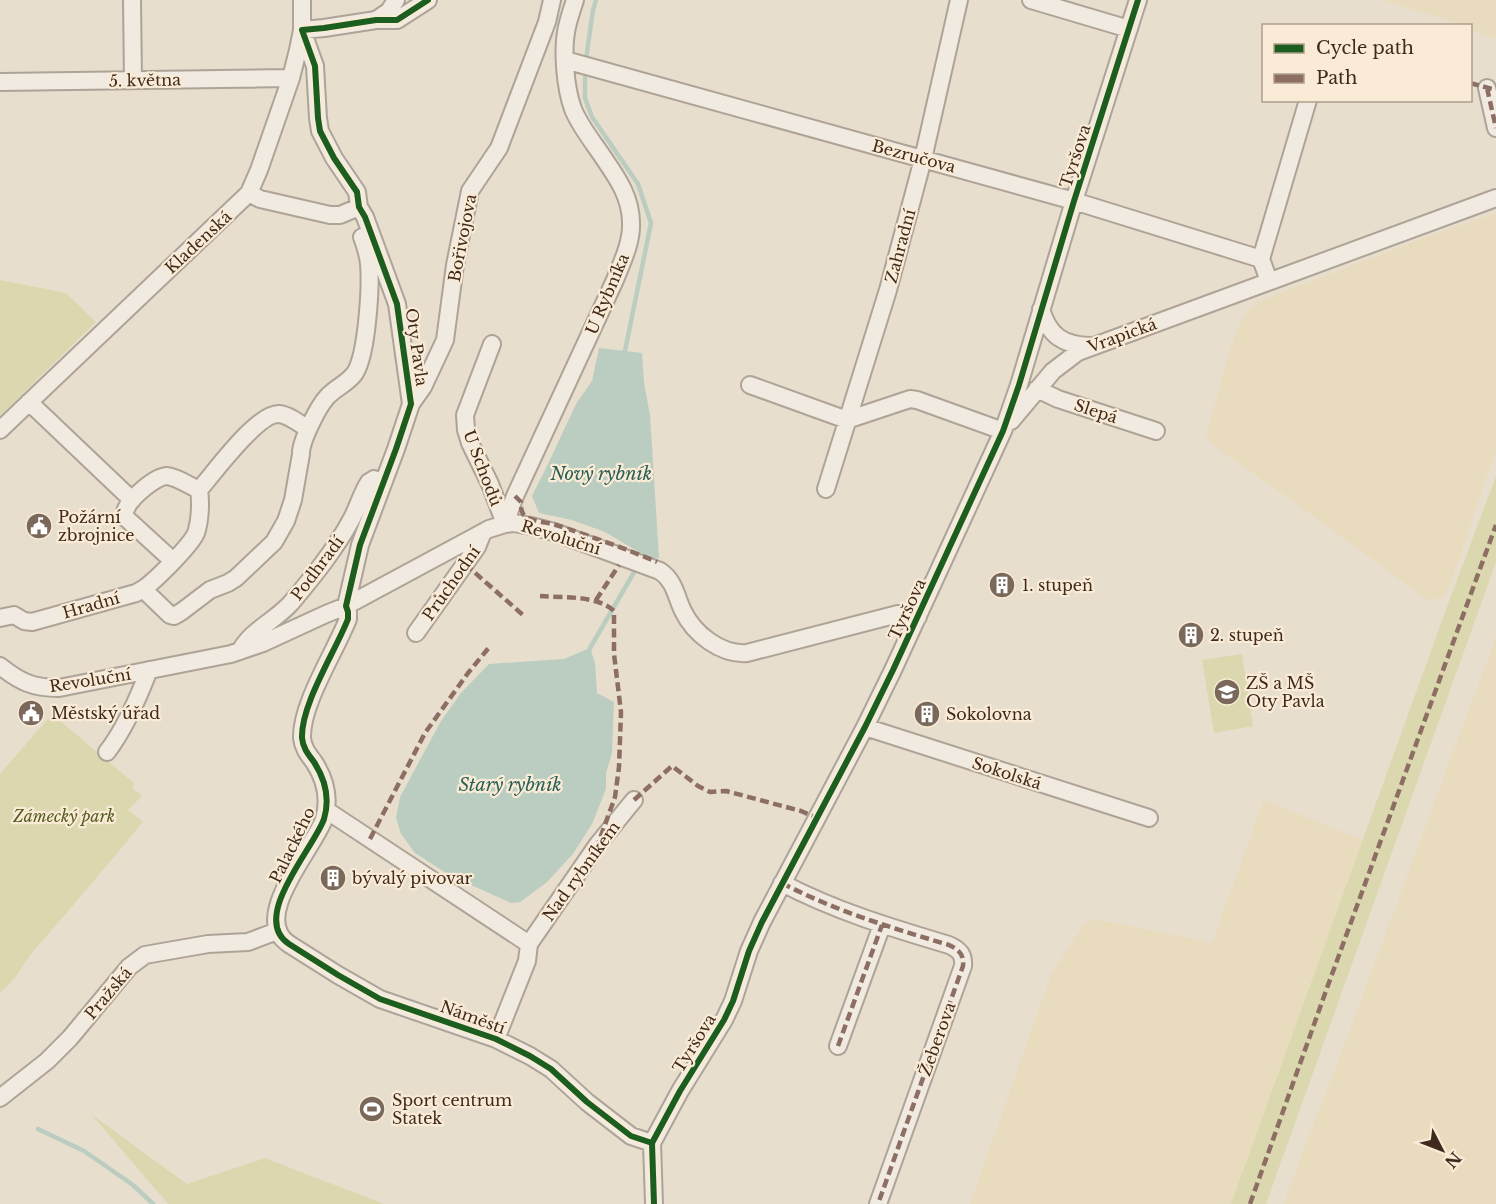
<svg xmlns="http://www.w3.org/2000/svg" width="1496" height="1204" viewBox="0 0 1496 1204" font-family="'Libre Baskerville',serif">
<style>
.farmland{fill:#e9dcbe}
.green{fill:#dbd8af}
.water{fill:#bacdc0}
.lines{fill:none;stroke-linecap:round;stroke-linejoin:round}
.stream{stroke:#bacdc0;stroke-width:4.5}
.minor-casing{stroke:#aea397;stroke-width:20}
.minor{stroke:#f0eae1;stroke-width:16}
.quiet{stroke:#8d6e63;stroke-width:4.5;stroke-dasharray:9 4.5;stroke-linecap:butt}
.cycleway-casing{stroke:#f9ebd5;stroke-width:10}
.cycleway{stroke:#1b5e20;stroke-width:6}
.labels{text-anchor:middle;stroke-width:4.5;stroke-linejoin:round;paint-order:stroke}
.street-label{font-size:16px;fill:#3f2a1d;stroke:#f9ebd5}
.poi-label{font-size:16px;fill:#3f2a1d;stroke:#f9ebd5;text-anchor:start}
.park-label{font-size:16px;font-style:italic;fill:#545d22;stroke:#f9ebd5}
.water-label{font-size:18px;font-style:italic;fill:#2b6058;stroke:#f9ebd5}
</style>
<rect width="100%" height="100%" fill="#e8dece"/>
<!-- farmland -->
<path class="farmland" d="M1382,0H1496V39L1471,29L1470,26L1462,25Z
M1496,213V450L1451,583L1443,597L1429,601L1280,492L1215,447L1206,437L1231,346L1242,320L1250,309L1262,300L1434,234Z
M1496,637V1204H1283L1343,1048Z
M1264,800L1363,840L1231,1204H970L1051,975L1084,923L1096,919L1212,943Z"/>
<!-- green -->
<path class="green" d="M0,280L66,293L96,322L0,416Z
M1496,476V562L1266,1204H1231L1448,604Z
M1242,654L1253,726L1214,733L1202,660Z
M52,714L135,784L132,788L142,796L128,810L143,822C107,866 70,909 32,953C22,965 14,983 0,992V774Z
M91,1114L187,1184L265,1158L384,1204H168Z"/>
<!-- water -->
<path class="water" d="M599,348L642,353L644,383L650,415L659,558L651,559L605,532L572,520L539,513L532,496L548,464L576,404L592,381Z
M590,648L595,663L597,693L614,702L612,753L606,773V789L592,824L573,854L547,882L520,902L511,903L451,876L415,853L401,834L396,818L400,797L441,721L461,693L489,664L564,659Z"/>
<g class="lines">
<!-- stream -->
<path class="stream" d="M586,59L593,10L596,0
M585,77V98L592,117L638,184L651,223L625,351L626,357
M589,652L590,648L647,550
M38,1129L84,1151L133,1185L153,1204"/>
<defs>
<path id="minor" d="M132,0L133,80
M428,0L397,20H376L324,28L302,30L315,66L318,118L320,131L334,158L357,192L359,207L365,217L397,304L411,404L396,449L360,545L346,606L348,612V619C335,652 301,704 302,738C303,748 308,754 314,762C325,779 330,799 324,819C314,848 249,918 289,944L338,975L380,999L496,1039L530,1056L551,1069L587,1102L631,1136L652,1143
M1031,0L1129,29
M376,20L389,11L396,0
M565,60L1074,201L1261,259
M0,82L291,78
M1487,88L1496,128
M249,193L260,199L330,215H340L359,207
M1269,281L1261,259L1308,100
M1041,309C1049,336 1063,345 1090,346
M492,344L465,415L466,430L470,443L490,484L505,524
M750,385L847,420L910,399L917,400L1003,431
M1037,389L1058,399L1156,431
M29,402L132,500
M411,404L423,387L445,340L455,265L470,191L499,148L547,22L552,0
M1011,421L1053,371L1078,352L1496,198
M0,430L249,193L259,170L291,78L298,50L302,30V0
M301,451C303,437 318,407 327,397C336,387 347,384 355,373C367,354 371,287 369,264C368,254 365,245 362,237
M826,489L888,290L923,159L959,0
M505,524L515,496L615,280C622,262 632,242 631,223C631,198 618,179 605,160C594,143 580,127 573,109C565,87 562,49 567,27C569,18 572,9 575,0
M173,561L126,518C125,514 124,513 126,509C130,498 156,476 167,476C177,477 190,486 199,490C214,473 257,413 279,414C289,415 300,424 308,429
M143,589L170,615L174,616L181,612L210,590L228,583L236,578L274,542L286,521L293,500L301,454
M0,618L14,615L24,621L32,622L136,593L143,589C155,581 191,545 196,533C200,521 201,503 199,490
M416,633L477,547L483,532
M240,651C251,630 275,621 291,603C312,578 335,550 351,520C358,508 361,494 369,482L374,479L383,482
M0,666C20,682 33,688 59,688L231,654L263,643L326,614L346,606L489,529L505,524L514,523L531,526L554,532L660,571C675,581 676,597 683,611C694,634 721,655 747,653L898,614L918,617
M865,727L1149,818
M107,752C124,730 139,696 149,670
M326,810L529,944
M782,883C835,911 892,928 949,945C960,950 964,955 963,966L878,1204
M529,944L598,844L634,800
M496,1039L527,961L529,944
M838,1046L882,925
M0,1098L47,1061L70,1038L129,967L145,955L208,944L248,942L277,931
M654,1204L652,1143L680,1091L724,1020L733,1001L749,951L762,922L865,727L893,670L1003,431L1019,385L1074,201L1138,0"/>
</defs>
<!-- minor casing -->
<use href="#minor" class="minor-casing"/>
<!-- minor -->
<use href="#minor" class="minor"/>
<!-- quiet -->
<path class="quiet" d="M1470,83L1496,90
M1487,88L1496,128
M515,496L521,502C521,507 521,512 524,515C532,522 547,522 556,525C590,536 624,548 657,562
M465,564L523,615
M540,596C564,598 597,595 614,611V654L621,712L619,767L615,797L598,844
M596,600L619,565
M634,800L672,766L698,786L710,792L726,791L801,811L817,818
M370,839L425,733L468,673L491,645
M782,883C835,911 892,928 949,945C960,950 964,955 963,966L878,1204
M838,1046L882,925
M1250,1204L1327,988L1496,525"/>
<defs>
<path id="cycleway" d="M428,0L397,20H376L324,28L302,30L315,66L318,118L320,131L334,158L357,192L359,207L365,217L397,304L411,404L396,449L360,545L346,606L348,612V619C335,652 301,704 302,738C303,748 308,754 314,762C325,779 330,799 324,819C314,848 249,918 289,944L338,975L380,999L496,1039L530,1056L551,1069L587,1102L631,1136L652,1143
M654,1204L652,1143L680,1091L724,1020L733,1001L749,951L762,922L865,727L893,670L1003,431L1019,385L1074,201L1138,0"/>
</defs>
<!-- cycleway casing -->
<use href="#cycleway" class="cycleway-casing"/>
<!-- cycleway -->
<use href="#cycleway" class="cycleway"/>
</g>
<!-- icons -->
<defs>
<symbol id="civic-disc" viewBox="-11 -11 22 22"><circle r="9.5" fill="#7a695b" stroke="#f9ebd5"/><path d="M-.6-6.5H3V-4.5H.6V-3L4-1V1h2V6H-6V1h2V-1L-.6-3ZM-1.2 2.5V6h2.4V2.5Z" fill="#fff"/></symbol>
<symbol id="building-disc" viewBox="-11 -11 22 22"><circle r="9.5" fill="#7a695b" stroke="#f9ebd5"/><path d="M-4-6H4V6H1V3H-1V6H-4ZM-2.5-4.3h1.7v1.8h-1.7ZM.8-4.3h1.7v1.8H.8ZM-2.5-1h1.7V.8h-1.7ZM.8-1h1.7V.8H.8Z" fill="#fff"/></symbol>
<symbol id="school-disc" viewBox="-11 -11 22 22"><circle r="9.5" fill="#7a695b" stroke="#f9ebd5"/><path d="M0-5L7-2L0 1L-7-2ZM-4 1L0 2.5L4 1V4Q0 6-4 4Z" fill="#fff"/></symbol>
<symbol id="stadium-disc" viewBox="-11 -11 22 22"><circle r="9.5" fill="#7a695b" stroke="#f9ebd5"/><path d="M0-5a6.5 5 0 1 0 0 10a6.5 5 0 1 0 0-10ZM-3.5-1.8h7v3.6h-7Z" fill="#fff"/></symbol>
</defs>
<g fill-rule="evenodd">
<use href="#civic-disc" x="24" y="511" width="30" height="30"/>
<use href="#building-disc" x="987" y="570" width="30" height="30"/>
<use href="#building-disc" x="1176" y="620" width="30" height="30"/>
<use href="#school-disc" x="1212" y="677" width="30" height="30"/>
<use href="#civic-disc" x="16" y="698" width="30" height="30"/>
<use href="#building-disc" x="912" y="699" width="30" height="30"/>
<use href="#building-disc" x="318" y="863" width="30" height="30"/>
<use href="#stadium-disc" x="357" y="1094" width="30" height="30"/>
</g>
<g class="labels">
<!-- street labels -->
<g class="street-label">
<text transform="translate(145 80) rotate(-1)" y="6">5. května</text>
<text transform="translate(914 156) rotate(15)" y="6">Bezručova</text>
<text transform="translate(1075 156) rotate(-72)" y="6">Tyršova</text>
<text transform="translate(462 238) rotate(-79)" y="6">Bořivojova</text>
<text transform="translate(198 242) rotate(-43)" y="6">Kladenská</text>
<text transform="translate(900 246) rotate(-75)" y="6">Zahradní</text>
<text transform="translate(607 294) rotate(-67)" y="6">U Rybníka</text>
<text transform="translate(1122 335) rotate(-20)" y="6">Vrapická</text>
<text transform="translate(417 347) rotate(82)" y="6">Oty Pavla</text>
<text transform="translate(1096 411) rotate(18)" y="6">Slepá</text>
<text transform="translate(483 468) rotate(69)" y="6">U Schodů</text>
<text transform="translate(561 537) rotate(17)" y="6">Revoluční</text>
<text transform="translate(317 568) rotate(-53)" y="6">Podhradí</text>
<text transform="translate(451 583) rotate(-55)" y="6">Průchodní</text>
<text transform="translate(91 605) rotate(-16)" y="6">Hradní</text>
<text transform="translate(907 609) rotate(-65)" y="6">Tyršova</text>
<text transform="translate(90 680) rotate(-9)" y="6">Revoluční</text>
<text transform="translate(1007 773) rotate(18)" y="6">Sokolská</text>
<text transform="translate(292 845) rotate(-64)" y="6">Palackého</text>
<text transform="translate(581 871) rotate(-54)" y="6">Nad rybníkem</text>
<text transform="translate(108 993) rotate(-50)" y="6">Pražská</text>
<text transform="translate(473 1017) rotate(20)" y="6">Náměstí</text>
<text transform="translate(937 1039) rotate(-70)" y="6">Žeberova</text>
<text transform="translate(694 1043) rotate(-58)" y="6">Tyršova</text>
</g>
<!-- poi labels -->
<g class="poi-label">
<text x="58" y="523">Požární<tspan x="58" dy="18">zbrojnice</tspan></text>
<text x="1022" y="591">1. stupeň</text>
<text x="1210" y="641">2. stupeň</text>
<text x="1246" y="689">ZŠ a MŠ<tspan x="1246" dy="18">Oty Pavla</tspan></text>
<text x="51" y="719">Městský úřad</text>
<text x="946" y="720">Sokolovna</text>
<text x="352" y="884">bývalý pivovar</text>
<text x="392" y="1106">Sport centrum<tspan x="392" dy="18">Statek</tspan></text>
</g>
<!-- park labels -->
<g class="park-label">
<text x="64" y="822">Zámecký park</text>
</g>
<!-- water labels -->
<g class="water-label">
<text x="601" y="480">Nový rybník</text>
<text x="510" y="791">Starý rybník</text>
</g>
</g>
<!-- legend -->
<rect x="1262" y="24" width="210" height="78" fill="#f9ebd5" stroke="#af9e8b" stroke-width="1.5"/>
<rect x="1274" y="44" width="30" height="9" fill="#1b5e20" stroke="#af9e8b" stroke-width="1.5"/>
<text x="1316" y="54" font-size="18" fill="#3f2a1d">Cycle path</text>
<rect x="1274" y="74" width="30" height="9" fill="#8d6e63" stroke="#af9e8b" stroke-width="1.5"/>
<text x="1316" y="84" font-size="18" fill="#3f2a1d">Path</text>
<!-- north arrow -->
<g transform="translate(1442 1150) rotate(132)" stroke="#f9ebd5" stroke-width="4.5" paint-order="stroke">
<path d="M0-4.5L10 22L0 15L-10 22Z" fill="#3f2a1d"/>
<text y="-9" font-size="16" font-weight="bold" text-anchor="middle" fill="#3f2a1d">N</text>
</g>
</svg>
